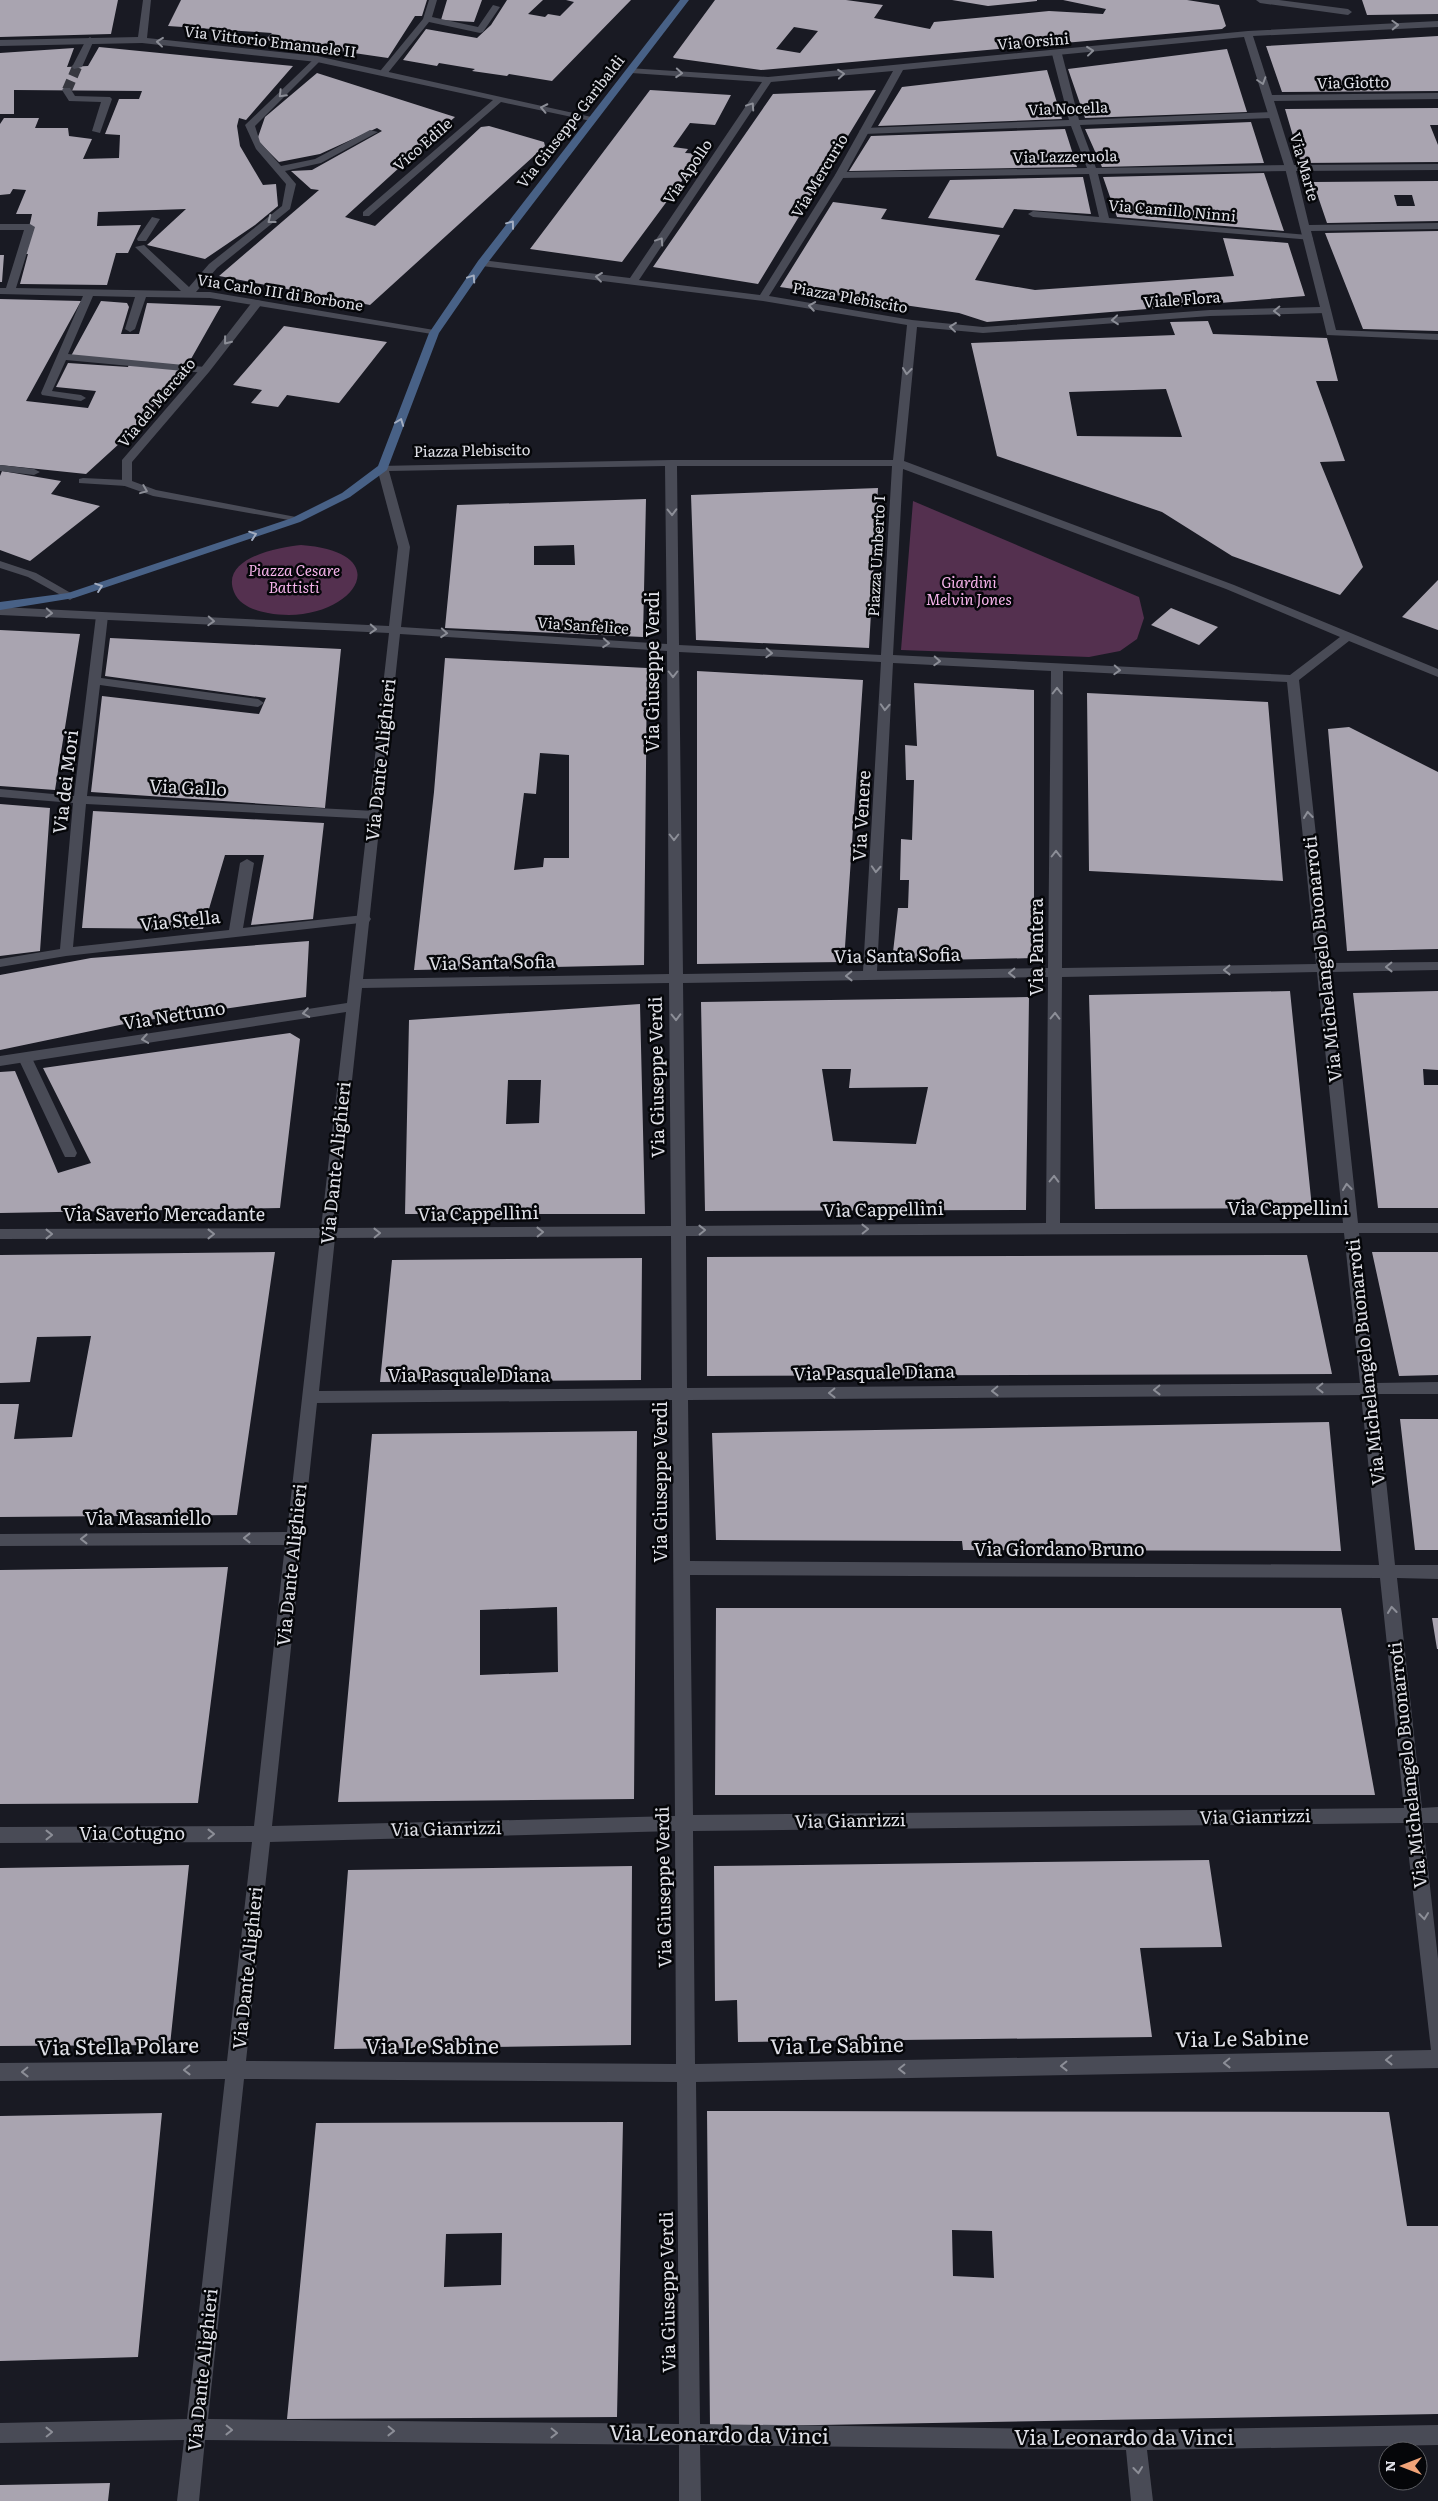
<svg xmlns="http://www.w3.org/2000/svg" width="1438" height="2501" viewBox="0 0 1438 2501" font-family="Literata,serif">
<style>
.green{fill:#54304f}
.building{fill:#a9a4b0;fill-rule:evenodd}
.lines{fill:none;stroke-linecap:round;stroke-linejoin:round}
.pedestrian-tunnel{stroke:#373840;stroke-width:10;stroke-dasharray:10 5;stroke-linecap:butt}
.pedestrian{fill:#494b56;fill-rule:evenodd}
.minor{fill:#494b56;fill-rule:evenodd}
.secondary{fill:#486186;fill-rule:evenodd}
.oneway{stroke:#8c8e97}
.oneway2{stroke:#a3adc0}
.labels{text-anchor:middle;stroke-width:5;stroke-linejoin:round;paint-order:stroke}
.far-street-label{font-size:15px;fill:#dfe0e7;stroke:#050609}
.far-park-label{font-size:15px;font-style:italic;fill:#f5b3ea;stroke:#050609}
.street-label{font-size:18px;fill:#dfe0e7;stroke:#050609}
.near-street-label{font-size:21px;fill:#dfe0e7;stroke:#050609}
</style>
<rect width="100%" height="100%" fill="#191a23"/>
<!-- green -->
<path class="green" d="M913,501L1139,597L1144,618L1137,639L1120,651L1089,657L901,650Z
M301,545C406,553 347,628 268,613C255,611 239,605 234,592C220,558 279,547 301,545Z"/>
<!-- building -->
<path class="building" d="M0,0H118L111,34L0,37Z
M181,0H427L422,16H415L388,58L265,40L272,33L168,26Z
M447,0H482L474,22L441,20Z
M507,0H543L528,14L545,17L548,14L560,16L574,2L566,0H631L552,81L509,74L507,76L472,71L475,69L439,63L437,66L403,60L426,29L477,38L491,25Z
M715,0H846L883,5L874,18L930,29L934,22L1049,11L1103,14L1106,9L1063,0H1187L1219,5L1226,26L1222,29L761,70L674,58L673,57ZM794,27L818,31L800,53L776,49Z
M952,0H1037V1L988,6Z
M1362,0H1438V14L1367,15Z
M1438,36V91L1282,92L1266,46Z
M99,47L293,66L246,120L239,118L237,126L240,146L263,185L276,184L278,206L255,225L205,259L147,245L186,209L98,212L97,226L141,225L128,253H116L107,285L20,284L28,254H23L32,214H16L26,190L13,189L10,194L0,195V124L4,118H39L35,128H68L69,136L92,139L83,159L119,158L120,135L105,134L119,99H139L142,91L14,90V114H0V53L74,48L67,67L88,66Z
M1227,49L1247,112L1085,118L1068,69Z
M1047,70L1062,119L878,126L902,87Z
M317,73L455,117L345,217L375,226L481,127L489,126L544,142L545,146L370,305L219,276L319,190L311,189L291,171L312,170L382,131L377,128L320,154L279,162L257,140L265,117Z
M650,90L731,95L715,125L690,123L673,147L688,149L685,153L702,154L622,262L530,249Z
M876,90L758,284L653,267L773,94Z
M1438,108V125H1430L1438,145V162L1301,163L1285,109Z
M1251,122L1264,163L1102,167L1085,129Z
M1065,129L1077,167L849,171L871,136Z
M1264,173L1284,231L1117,217L1103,177Z
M1083,177L1091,214L1014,209L1003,228L928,218L950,180Z
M1438,181V221L1327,223L1313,182ZM1394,195H1412L1415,206H1397Z
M833,202L887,209L881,219L1000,235L975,280L1035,290L1234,276L1223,238L1288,243L1305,296L987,322L959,313L780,287Z
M1438,231V331L1363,329L1325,233Z
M0,255H4L2,282H0Z
M0,299L81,301L26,401L88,408L96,391L56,387L68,363L128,367L129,364L187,370L120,443L86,474L0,465Z
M101,301L127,303L129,307L121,334H139L147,303L221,306L187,366L71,356Z
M1208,321L1213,334L1327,338L1338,381H1316L1345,461L1320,462L1363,567L1340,595L1232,556L1162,512L997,456L971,343L1175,335L1170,322ZM1166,389L1182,437L1077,436L1069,392Z
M284,326L387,342L339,403L287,395L278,407L251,403L262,390L233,385Z
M2,471L61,481L51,494L100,506L30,561L0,550V476Z
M878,488L869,648L696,640L691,495Z
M646,499L643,637L445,628L457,505ZM574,545L575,565H534V546Z
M1438,580V630L1402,617Z
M1171,608L1218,627L1199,645L1151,625Z
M0,630L80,634L55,790L0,786Z
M110,638L341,649L325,808L91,792L102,696L259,714L266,698L105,676Z
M445,658L647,668L644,965L414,970L434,792ZM540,753L569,755V858H544L543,867L514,870L524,793L536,794Z
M697,671L863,680L844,962L697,964Z
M914,683L1034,690V958L892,961L898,908H908L909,880H900L901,839L912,840L914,780H906L905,745L917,746Z
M1087,693L1268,702L1283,881L1089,871Z
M1349,727L1438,772V949L1347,951L1328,729Z
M0,804L50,808L40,951L0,956Z
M93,811L324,823L313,919L251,925L264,855H225L203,929L82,928Z
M309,941L306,997L134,1022L0,1050V975L91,958Z
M1290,991L1312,1208L1095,1209L1089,995Z
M1438,991V1070L1423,1069L1424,1085H1438V1208H1378L1353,993Z
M1029,997L1026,1210L705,1211L701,1002ZM822,1069H851L849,1088L928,1087L916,1144L833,1141Z
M640,1004L645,1214H405L409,1020ZM508,1080H541L539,1123L506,1124Z
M290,1033L300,1039L280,1208L0,1213V1072L15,1071L58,1173L91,1163L43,1068Z
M275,1252L237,1515L0,1517V1404H19L14,1439L72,1437L91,1336L37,1337L30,1382L0,1383V1255Z
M1372,1252H1438V1375L1399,1376Z
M1307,1255L1332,1374L707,1376V1257Z
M642,1258L641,1380L380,1382L392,1260Z
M1400,1419H1438V1550H1415Z
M1329,1422L1341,1551L963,1550L962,1541L716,1540L712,1433Z
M637,1431L634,1799L338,1802L372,1434ZM557,1607L558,1672L480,1675V1610Z
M228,1567L198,1803L0,1804V1570Z
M716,1608H1341L1375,1795H715Z
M1432,1618H1438V1649H1437Z
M1209,1860L1222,1947L1140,1948L1152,2037L738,2042L737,2000L715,2001L714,1866Z
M189,1865L170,2045L0,2046V1868Z
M632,1866L631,2045L334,2049L348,1870Z
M707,2111L1389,2112L1407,2226H1438V2414L710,2427ZM952,2230L992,2231L994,2278L953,2276Z
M162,2113L138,2357L0,2361V2116Z
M623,2122L617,2417L287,2419L316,2123ZM502,2233L501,2285L444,2287L446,2234Z
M110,2483L108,2501H0V2485Z"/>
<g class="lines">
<!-- pedestrian-tunnel -->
<path class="pedestrian-tunnel" d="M67,90L77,67"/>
<!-- pedestrian -->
<path class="pedestrian" d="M429,0H437L432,17L478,27L493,5L500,7L483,32L480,33L429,22L387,74H381V70L423,19Z
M90,37L94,40L82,67L74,69L72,67L86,40Z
M1057,51L1062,54L1079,120L1272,112L1277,115L1272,118L1080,125L1096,168L1290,165L1295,168L1290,171L1098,174L1109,218L1308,235L1313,238L1312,240L1033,217L1028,214L1033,211L1099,217L1089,174L840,178L835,175L840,172L1087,168L1071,126L864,134L859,131L864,128L1069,120L1052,54Z
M317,56L322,59L255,126L260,142L281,166L315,159L370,130L378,132L321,163L285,171L296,184L290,209L217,268L196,292H210L434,330L438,331V335L210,298L146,297L135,329L130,332L125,329L135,297L93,296L68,354L205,367L210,370L205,373L66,360L52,391L81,395L86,398L81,401L42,395L41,393L83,296L0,294V288H6L24,230H0V224H30L35,227L16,288L181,291L135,247L144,245L189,287L209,264L282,206L286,184L256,149L245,125Z
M64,88H70L75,96L110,97L112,99L100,133L92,131L101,102L69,101L62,90Z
M152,217L160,219L146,241H138L137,239Z
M1326,307L1331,310L1336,330L1438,334V340L1327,335L1321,310Z
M0,465L34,469L40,472L34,475L0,471Z
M83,478L126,480L132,483L126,486L79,483V479Z
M0,561L36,573L76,596L70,600L66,598L28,577L0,568Z
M102,612L108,616L101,678L258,699L264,703L258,707L100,685L87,796L375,811L381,815L375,819L86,804L73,947L229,930L240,863L247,859L254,863L243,928L364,915L369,916L371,919L369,922L66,956L0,967V959L60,949L73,803L0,797V789L74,796L96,616Z
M25,1053L32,1058L77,1153L75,1157H65L63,1153L18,1058Z"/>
<!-- minor -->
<path class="minor" d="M143,0H151L147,38L317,56L596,118L591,121L501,102L369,216H363V212L493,100L317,62L142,43L0,46V40L138,37Z
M1256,0H1279L1348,9L1352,12L1348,15L1260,3Z
M1438,21V27L1253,36L1272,95L1438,93V99L1274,101L1294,165L1438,164V170L1296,171L1309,225L1438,223V229L1311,231L1331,310L1326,313L1210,316L983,333L917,327L904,461L1234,585L1438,669V677L1349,641L1299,680L1330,963L1438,962V970L1331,972L1358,1223H1438V1233H1359L1375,1383L1438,1382V1394H1377L1395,1565H1438V1579L1397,1578L1422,1808L1438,1807V1823H1423L1438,1959V2068L696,2082L700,2424L1135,2430L1438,2425V2445L1147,2450L1153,2501H1131L1126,2450L700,2445L701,2501H679V2445L205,2440L199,2501H177L184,2440L0,2443V2423L187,2419L225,2079L0,2081V2063L227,2061L252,1842L0,1843V1827L254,1826L285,1545L0,1546V1534L287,1532L320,1238L0,1239V1229L321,1228L346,1012L0,1066V1056L347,1003L389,633L0,615V607L389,626L398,547L377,468L379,466L671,460H893L907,325L763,301L482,266L477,263L482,260L630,278L762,82L631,73L628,72V68L768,77L1248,31ZM1244,37L1285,168L1320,307L1210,310L983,327L912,320L769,296L845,175L903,70ZM893,71L835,175L760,295L639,280L771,82ZM665,466L667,644L401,627L410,547L389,471ZM677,466H892L881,655L679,645ZM903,469L1226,589L1340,637L1290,675L893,655ZM400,634L667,651L669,974L363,979ZM679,652L881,662L863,971L683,974ZM893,663L1051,671L1048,968L877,971ZM1063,671L1287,682L1316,964L1062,968ZM1317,972L1343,1223H1060L1062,977ZM1048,977L1046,1223L686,1226L683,983ZM669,983L671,1226L336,1228L362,988ZM1344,1233L1360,1383L687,1388L686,1236ZM671,1236L672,1388L319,1391L335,1238ZM1361,1395L1379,1565L690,1561L688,1400ZM672,1400L675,1816L272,1826L317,1403ZM690,1575L1380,1578L1404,1808L693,1815ZM1405,1823L1431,2050L695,2064L693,1831ZM675,1831L676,2064L246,2061L270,1842ZM244,2079L677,2082L679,2424L208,2419Z
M257,300L261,301V305L209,372L132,462V481L156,490L296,517L300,518V522L153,496L122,485V460L201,368L253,301Z"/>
<!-- secondary -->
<path class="secondary" d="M680,0H689L486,265L439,333L387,470L350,497L300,522L74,598L0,610V602L68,593L292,518L342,493L378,466L429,333L478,261Z"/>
</g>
<!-- one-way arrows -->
<defs><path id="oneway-chevron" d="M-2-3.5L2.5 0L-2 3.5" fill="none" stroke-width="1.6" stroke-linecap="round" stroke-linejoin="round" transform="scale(1.25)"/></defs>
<g class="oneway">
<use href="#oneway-chevron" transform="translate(1395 25) rotate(-2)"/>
<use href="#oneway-chevron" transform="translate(160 42) rotate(-174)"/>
<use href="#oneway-chevron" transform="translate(1090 51) rotate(-6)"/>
<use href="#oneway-chevron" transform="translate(679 73) rotate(4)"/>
<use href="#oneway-chevron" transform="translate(841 74) rotate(-5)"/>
<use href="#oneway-chevron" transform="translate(1262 81) rotate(72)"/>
<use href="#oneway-chevron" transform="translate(282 94) rotate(135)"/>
<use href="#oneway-chevron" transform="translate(751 106) rotate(-56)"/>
<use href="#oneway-chevron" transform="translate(544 108) rotate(-168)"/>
<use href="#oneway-chevron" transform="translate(271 220) rotate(142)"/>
<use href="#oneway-chevron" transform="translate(660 241) rotate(-56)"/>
<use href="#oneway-chevron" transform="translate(599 277) rotate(-173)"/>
<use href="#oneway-chevron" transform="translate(812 306) rotate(-171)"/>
<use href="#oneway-chevron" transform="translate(1277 311) rotate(179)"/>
<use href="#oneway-chevron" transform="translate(1115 320) rotate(175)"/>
<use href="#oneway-chevron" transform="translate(953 327) rotate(-174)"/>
<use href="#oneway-chevron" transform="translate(227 341) rotate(128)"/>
<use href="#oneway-chevron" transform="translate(907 371) rotate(96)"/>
<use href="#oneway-chevron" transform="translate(144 490) rotate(22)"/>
<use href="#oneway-chevron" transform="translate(672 512) rotate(89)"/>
<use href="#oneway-chevron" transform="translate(49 613) rotate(3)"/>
<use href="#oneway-chevron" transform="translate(211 621) rotate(3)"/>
<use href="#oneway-chevron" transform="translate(373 629) rotate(3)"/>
<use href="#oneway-chevron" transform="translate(444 633) rotate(4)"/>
<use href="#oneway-chevron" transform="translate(606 643) rotate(4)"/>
<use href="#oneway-chevron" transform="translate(769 653) rotate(3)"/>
<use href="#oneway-chevron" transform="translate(937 661) rotate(3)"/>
<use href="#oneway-chevron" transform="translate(1117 670) rotate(3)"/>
<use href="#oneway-chevron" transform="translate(673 674) rotate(90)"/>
<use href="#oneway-chevron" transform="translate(1057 691) rotate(-90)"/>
<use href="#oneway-chevron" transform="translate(885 707) rotate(93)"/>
<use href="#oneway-chevron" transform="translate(1308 815) rotate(-96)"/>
<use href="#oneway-chevron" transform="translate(674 837) rotate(90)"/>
<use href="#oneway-chevron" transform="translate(1056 854) rotate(-90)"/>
<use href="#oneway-chevron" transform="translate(876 869) rotate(93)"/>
<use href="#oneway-chevron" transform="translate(1389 967) rotate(179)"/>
<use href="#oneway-chevron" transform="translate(1227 970) rotate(179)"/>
<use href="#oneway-chevron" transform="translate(1012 973) rotate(179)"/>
<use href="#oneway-chevron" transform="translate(849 976) rotate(179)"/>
<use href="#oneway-chevron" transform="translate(306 1013) rotate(171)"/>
<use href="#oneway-chevron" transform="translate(1055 1016) rotate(-89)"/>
<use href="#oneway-chevron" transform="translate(676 1017) rotate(89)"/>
<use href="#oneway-chevron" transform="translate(145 1039) rotate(171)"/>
<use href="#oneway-chevron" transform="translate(1054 1179) rotate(-89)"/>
<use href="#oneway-chevron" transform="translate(1347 1187) rotate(-96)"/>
<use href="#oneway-chevron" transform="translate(865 1229) rotate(-1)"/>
<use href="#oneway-chevron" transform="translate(702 1230) rotate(-1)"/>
<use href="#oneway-chevron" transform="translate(540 1232) rotate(-1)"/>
<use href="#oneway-chevron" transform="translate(377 1233) rotate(-1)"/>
<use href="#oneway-chevron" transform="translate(49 1234)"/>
<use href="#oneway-chevron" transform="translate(211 1234)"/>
<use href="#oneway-chevron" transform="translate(1320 1388) rotate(179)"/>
<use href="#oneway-chevron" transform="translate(1157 1390) rotate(179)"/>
<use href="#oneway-chevron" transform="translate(995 1391) rotate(179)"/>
<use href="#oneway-chevron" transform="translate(832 1393) rotate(179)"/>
<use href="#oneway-chevron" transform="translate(247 1538) rotate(180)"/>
<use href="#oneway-chevron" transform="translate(84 1539) rotate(180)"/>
<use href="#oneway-chevron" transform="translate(1392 1610) rotate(-96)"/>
<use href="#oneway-chevron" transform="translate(211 1834)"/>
<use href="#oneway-chevron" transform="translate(49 1835)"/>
<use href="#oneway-chevron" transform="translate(1424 1916) rotate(84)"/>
<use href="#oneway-chevron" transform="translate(1389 2060) rotate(179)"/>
<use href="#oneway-chevron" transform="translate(1227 2063) rotate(179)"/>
<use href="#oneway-chevron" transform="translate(1064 2066) rotate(179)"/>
<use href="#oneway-chevron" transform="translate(902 2069) rotate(179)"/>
<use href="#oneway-chevron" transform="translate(187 2070) rotate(179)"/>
<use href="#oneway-chevron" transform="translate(25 2072) rotate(179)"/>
<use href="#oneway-chevron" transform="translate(229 2430) rotate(1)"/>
<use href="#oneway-chevron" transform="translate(391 2431) rotate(1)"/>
<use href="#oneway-chevron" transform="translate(49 2432) rotate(-1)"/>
<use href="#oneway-chevron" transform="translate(554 2433) rotate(1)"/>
<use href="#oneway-chevron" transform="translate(1138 2470) rotate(84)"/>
</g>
<g class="oneway2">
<use href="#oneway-chevron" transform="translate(511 224) rotate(-53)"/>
<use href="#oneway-chevron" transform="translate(472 278) rotate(-56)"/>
<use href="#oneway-chevron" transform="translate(400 422) rotate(-69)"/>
<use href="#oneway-chevron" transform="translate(253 535) rotate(-19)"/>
<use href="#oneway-chevron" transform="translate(99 587) rotate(-19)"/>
</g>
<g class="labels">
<!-- far-street labels -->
<g class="far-street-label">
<text transform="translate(270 42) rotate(7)" y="5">Via Vittorio Emanuele II</text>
<text transform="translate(1033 42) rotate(-5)" y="5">Via Orsini</text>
<text transform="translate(1353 83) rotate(-1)" y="5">Via Giotto</text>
<text transform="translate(1068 109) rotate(-2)" y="5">Via Nocella</text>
<text transform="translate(571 122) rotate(-52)" y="5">Via Giuseppe Garibaldi</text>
<text transform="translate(423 145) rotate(-41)" y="5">Vico Edile</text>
<text transform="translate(1065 157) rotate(-1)" y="5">Via Lazzeruola</text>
<text transform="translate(1304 167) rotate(74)" y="5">Via Marte</text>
<text transform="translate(688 172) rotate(-56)" y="5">Via Apollo</text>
<text transform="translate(820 176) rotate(-59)" y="5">Via Mercurio</text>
<text transform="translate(1172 211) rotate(5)" y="5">Via Camillo Ninni</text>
<text transform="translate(280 293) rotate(9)" y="5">Via Carlo III di Borbone</text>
<text transform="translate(850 298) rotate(10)" y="5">Piazza Plebiscito</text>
<text transform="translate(1182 300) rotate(-4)" y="5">Viale Flora</text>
<text transform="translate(157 403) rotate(-50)" y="5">Via del Mercato</text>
<text transform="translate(472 451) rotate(-1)" y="5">Piazza Plebiscito</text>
<text transform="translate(877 556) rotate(-87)" y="5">Piazza Umberto I</text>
<text transform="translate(583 626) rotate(4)" y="5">Via Sanfelice</text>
</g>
<!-- far-park labels -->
<g class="far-park-label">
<text x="294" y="576">Piazza Cesare<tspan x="294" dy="17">Battisti</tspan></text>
<text x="969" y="588">Giardini<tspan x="969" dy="17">Melvin Jones</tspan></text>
</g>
<!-- street labels -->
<g class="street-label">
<text transform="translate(653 672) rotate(-90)" y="6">Via Giuseppe Verdi</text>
<text transform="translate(381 760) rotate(-84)" y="6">Via Dante Alighieri</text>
<text transform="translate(66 782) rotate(-83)" y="6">Via dei Mori</text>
<text transform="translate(188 788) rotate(3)" y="6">Via Gallo</text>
<text transform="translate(862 816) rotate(-87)" y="6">Via Venere</text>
<text transform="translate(180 921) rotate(-6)" y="6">Via Stella</text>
<text transform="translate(1037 947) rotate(-90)" y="6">Via Pantera</text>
<text transform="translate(897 956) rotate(-1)" y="6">Via Santa Sofia</text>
<text transform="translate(1323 959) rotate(-96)" y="6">Via Michelangelo Buonarroti</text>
<text transform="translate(492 963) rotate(-1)" y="6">Via Santa Sofia</text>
<text transform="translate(174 1016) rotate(-9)" y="6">Via Nettuno</text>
<text transform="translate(657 1077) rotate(-91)" y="6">Via Giuseppe Verdi</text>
<text transform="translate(336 1163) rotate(-84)" y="6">Via Dante Alighieri</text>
<text x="1288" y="1215">Via Cappellini</text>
<text transform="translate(883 1210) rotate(-1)" y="6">Via Cappellini</text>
<text transform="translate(478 1214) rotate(-1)" y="6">Via Cappellini</text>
<text x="164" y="1221">Via Saverio Mercadante</text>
<text transform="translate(1366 1362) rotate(-96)" y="6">Via Michelangelo Buonarroti</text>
<text transform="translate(874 1373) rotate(-1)" y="6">Via Pasquale Diana</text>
<text x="469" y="1382">Via Pasquale Diana</text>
<text transform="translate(661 1482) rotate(-90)" y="6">Via Giuseppe Verdi</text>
<text x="148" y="1525">Via Masaniello</text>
<text x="1059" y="1556">Via Giordano Bruno</text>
<text transform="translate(292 1565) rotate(-84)" y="6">Via Dante Alighieri</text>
<text transform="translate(1408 1765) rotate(-96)" y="6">Via Michelangelo Buonarroti</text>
<text transform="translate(1255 1817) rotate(-1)" y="6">Via Gianrizzi</text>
<text transform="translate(850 1821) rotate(-1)" y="6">Via Gianrizzi</text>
<text transform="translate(446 1829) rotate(-1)" y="6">Via Gianrizzi</text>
<text x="132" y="1840">Via Cotugno</text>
<text transform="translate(664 1887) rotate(-91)" y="6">Via Giuseppe Verdi</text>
<text transform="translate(248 1968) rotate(-84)" y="6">Via Dante Alighieri</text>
<text transform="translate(668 2292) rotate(-91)" y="6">Via Giuseppe Verdi</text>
<text transform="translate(203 2370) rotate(-84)" y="6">Via Dante Alighieri</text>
</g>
<!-- near-street labels -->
<g class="near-street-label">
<text transform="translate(1242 2039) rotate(-1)" y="7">Via Le Sabine</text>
<text transform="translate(837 2046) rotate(-1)" y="7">Via Le Sabine</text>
<text transform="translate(118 2047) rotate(-1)" y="7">Via Stella Polare</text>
<text x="432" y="2054">Via Le Sabine</text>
<text transform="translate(719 2435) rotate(1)" y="7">Via Leonardo da Vinci</text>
<text x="1124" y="2445">Via Leonardo da Vinci</text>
</g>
</g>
<!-- north arrow -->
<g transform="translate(1403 2466) rotate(270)"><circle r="24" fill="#050609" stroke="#5c5d62"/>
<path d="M0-4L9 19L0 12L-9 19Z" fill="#f0a378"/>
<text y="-8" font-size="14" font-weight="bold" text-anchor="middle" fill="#dfe0e7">N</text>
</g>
</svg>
